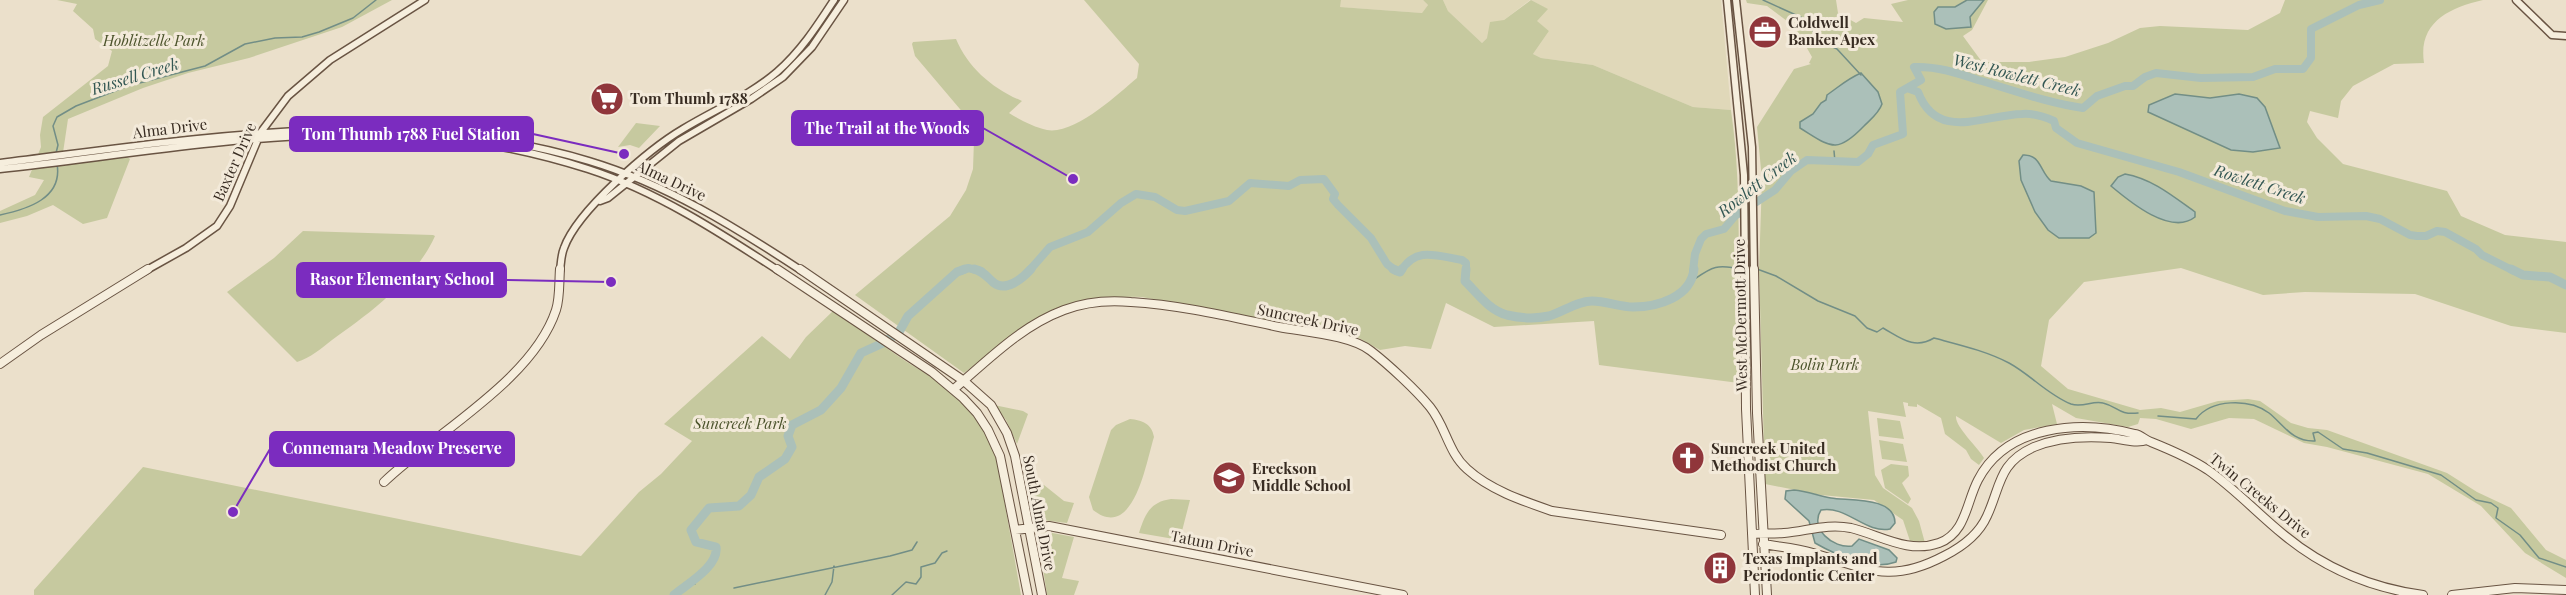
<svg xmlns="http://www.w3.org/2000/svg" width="2566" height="595" viewBox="0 0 2566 595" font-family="'Playfair Display',serif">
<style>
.farmland{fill:#e0d8b9}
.green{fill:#c6c99f}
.water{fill:#abc0b9;stroke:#728e86;stroke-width:1.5}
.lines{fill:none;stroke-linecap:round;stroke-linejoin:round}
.stream{stroke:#728e86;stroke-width:1.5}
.river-far1{stroke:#abc0b9;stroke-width:8}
.river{stroke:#abc0b9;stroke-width:9}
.secondary-far1-casing{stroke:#695443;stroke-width:9}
.secondary-casing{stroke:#695443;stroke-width:10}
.secondary-far1{stroke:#f6eedd;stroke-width:6}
.secondary{stroke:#f6eedd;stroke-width:8}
.labels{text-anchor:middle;stroke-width:6;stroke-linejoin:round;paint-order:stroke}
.poi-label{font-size:15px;font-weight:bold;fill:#382c22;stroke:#f3eada;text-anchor:start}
.park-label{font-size:15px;font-style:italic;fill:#4b532b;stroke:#f3eada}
.street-label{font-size:15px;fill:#382c22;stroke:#f3eada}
.water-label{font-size:16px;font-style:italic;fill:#335753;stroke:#f3eada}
.leader{fill:none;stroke:#7b2cbf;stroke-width:2}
.callout-dot{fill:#7b2cbf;stroke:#f3eada;stroke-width:2}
.callout{fill:#7b2cbf;stroke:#7b2cbf;stroke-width:2}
.callout-label{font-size:16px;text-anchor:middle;font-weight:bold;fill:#fff}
</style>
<rect width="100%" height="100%" fill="#ebe0cb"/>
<!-- farmland -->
<path class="farmland" d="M1341,0H1423L1428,5L1422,13L1339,7Z
M1443,0H1530L1504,20L1482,43L1448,11Z
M1531,0H1721L1731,110L1693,107L1593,65L1541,58L1533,54L1549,31L1536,21L1547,9Z"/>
<!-- green -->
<path class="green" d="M57,0H392L342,27L249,58L188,73L143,88L68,119L61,166L126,156L130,159L107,218L83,224L53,205L27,216L0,223V211L35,195L44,180L29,177L41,147L40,135L43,117L108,66L112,51L95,39L93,29L73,11L77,4Z
M1084,0H1341L1340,7L1422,13L1428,5L1423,0H1443L1448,11L1482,43L1487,38L1490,22L1504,20L1531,0L1548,9L1537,21L1549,31L1533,54L1541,58L1593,65L1693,107L1731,110C1744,200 1736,292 1739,383L1599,365L1594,321L1494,327L1446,303L1431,349L1405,346L1380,350L1357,337L1142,297C1064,293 1023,328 964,373L855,295L950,216L966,190L973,169L974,140L965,115L915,56L912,44L913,42L956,39C968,68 993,89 1022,101L1009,113C1020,120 1034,127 1047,130C1075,135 1118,94 1137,78L1139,64Z
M1746,0H1836L1838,13L1856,23L1864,18L1903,22L1891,4L1908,0H1988L1972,30L1963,36L1982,62H2029L2065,57L2108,43L2140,28L2160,26L2248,30L2280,13L2285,0H2483C2448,8 2418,23 2424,63L2394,64L2353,86L2341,101L2338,118L2310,111L2307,122L2317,138L2343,164L2447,191L2461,216L2505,235L2566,242V333L2511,326L2415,294L2305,292L2263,295L2181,268L2084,282L2049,320L2041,366L2068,389L2140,410L2161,408L2180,412L2218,401L2248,399L2260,401L2291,423L2308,428L2327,430L2447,473L2477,492L2511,508L2546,550L2566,560V578L2525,553L2481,506L2428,474L2327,447L2304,443L2254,419L2229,418L2191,429L2156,419L2140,418L2138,424L2128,427L2076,418L2052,404L2057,424L2024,430L2001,443L1956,416C1955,427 1977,446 1984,458L1979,465L1971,459L1966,450L1945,434L1941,418L1917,404V407L1908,406V403L1903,402L1906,417L1868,411L1875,475L1883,488L1912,508L1919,521L1925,543L1910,541L1903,520L1874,500L1821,495L1765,484L1759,269L1762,180L1757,127L1794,69L1811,64L1809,63L1812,57L1795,27L1767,6L1747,3Z
M636,123L660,126L639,148L630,145L618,147Z
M303,231L433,235L435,236C415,280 370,313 332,340C322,348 310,358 297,362L227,292L274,258Z
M834,310C855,325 876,341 898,356C945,387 979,401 997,460L1021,595H34V590L143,467L581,556L639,492L661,474L692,441L664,424L762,336L790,359L806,337Z
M994,405L1023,411L1028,414L1017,444L1006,420Z
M1877,418L1900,421L1904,439L1879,436Z
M1130,419C1142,420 1152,424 1154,437C1146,462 1134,542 1093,510L1089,497L1111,430L1116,425Z
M1879,440L1903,444L1907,462L1882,459Z
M1022,458L1035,460L1030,475L1033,483L1044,485L1064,501L1074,503L1067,523L1034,519Z
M1891,464L1908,466L1909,476L1902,483L1911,499L1908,504L1885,488L1881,470Z
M1171,499L1190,500L1181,535L1174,539L1139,533C1145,514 1150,502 1171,499Z
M1047,532L1074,537L1062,578L1079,581L1074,595H1047L1038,536Z"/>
<!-- water -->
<path class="water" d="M1967,0H1984L1970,17L1971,27L1946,29L1935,24L1934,12L1938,7H1955Z
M1861,73L1878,92L1882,104C1879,113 1871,119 1864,126C1836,155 1831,147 1800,128V122L1813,114L1821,103L1826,100L1827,95C1840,86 1847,79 1861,73Z
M2175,94L2210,98L2239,94L2257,98L2265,107L2280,148L2253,152L2231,150L2148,112L2149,105Z
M2023,155C2041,154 2040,172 2051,181L2081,186L2094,192L2096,233L2089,238H2059L2048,230L2035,212L2021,180L2019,161Z
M2125,174C2153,179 2174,197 2195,212V217C2171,236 2130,202 2111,186L2118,177Z
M1794,490C1807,491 1819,496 1831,498C1848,501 1895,496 1895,523L1890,529C1866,534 1846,505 1821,510C1809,528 1833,549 1852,546L1859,539L1889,550L1897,558L1896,562C1871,571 1836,555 1815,543L1809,521L1785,499L1786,491Z"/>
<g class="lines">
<!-- stream -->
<path class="stream" d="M1763,0L1807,20L1818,40L1837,49L1861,75
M1834,151L1835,162
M56,153L58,145L53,126L57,117L76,106L128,86L205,66L245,44L275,38L302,37L319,32L353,18L376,0
M0,215C28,209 63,198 57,164
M1757,269L1776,276L1818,301L1855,316L1867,328L1877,332L1883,328C1901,338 1914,350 1934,338C1960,345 1986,351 2009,363C2031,375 2048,395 2071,404C2083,408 2093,400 2103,403C2119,407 2118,415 2138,413
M1686,285C1710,269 1713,262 1743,270
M2158,416L2196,419C2211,399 2249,398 2269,413C2284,425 2292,442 2315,441L2313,433L2318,432L2343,449L2367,453L2441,475L2476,500L2491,503L2498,508L2496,518L2520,535L2539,558L2566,567
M689,583L695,584
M734,588L890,556L912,550L917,542
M825,595L832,582L834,566
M892,595L906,582L916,584L921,577V567L935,563L942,553L947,551"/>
<!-- river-far1 -->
<path class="river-far1" d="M1907,88L1921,80L1914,67C1936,66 1958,73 1978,80C2013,90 2047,103 2083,108L2097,96L2125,86H2133L2145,77L2156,73L2201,78L2253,77L2275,69H2303L2311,58V29L2359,5L2380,0
M961,271L968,268L981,271
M1029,271L1050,247L1088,232L1121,203L1136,194L1155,197L1177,210L1185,211L1229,201L1250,183L1289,186L1300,180L1324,179L1335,194L1333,199L1338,205L1371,238L1387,264L1396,271
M1401,271C1416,246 1437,256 1462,260L1466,263V271
M1693,271L1695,254L1701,239L1706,234L1724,229L1735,216L1775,190L1791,171L1807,160L1858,162L1868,154L1873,145L1903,134L1900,92L1907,88L1918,92C1937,142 1983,115 2022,114C2034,113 2043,116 2054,121L2056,128L2077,143L2179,172L2285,211L2318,217L2366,216L2380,219L2410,235L2417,236H2426L2437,231L2445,232L2476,249L2482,255L2514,271"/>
<!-- river -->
<path class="river" d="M974,269C983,271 987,277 994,283C1006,292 1022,279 1031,269
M1393,269L1400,272L1402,269
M1466,269L1465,281C1478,294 1489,310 1507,315C1520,318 1536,319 1549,316C1563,312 1577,301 1592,301C1606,301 1620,307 1633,307C1658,307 1691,297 1694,269
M2511,269L2523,275L2550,277L2566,285
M674,595C687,584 719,566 716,547L696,542L691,530L709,508L739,506L751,495L759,477L785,459L792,447L788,436L792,425L821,410L841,388L861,353L883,343L899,332L908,316L957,272L965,269"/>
<defs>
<path id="secondary-far1" d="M1727,0L1744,175L1745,271
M1736,0L1752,147L1754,271
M2516,0L2552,35L2566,36
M0,163C195,139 397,103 589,161C666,184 735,227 802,271
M0,169C109,157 219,138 329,135C367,134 408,133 446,138C494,144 541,154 588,169C656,191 719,232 779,271
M600,201L608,198L679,141L751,99L783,77L812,47L844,0
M145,271L186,248L217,226L230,206L261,132L288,96L330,60L425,0
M560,271C561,263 561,255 564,248C577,211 649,149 683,129C714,110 749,96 777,72C801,51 817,26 834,0"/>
<path id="secondary" d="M777,269L932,372L963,398L977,413L988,430L1000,456L1028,595
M800,269L964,381L991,405L1007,433L1015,456L1042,595
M1745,269L1746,409L1755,595
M1754,269L1757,413L1767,595
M0,364L41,335L148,269
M954,389C988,360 1021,326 1064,310C1085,302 1109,300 1131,302C1181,305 1231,317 1279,327C1305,332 1351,335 1371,351C1389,365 1416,390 1430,407C1446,427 1448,452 1467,469C1490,490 1523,501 1552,511L1721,535
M384,482C436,432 533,380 556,310C560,298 559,282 560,269
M1015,530L1049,526L1403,595
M1752,534C1763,533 1773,534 1784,533C1807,531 1828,523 1851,528C1880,535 1908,554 1939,543C1966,533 1966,503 1978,480C2007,424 2081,420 2135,434C2141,435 2145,440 2151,442C2171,450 2190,458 2208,470C2235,489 2258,514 2284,535C2324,568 2371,588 2423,595
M1763,544C1780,547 1796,548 1813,553C1866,568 1889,585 1944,556C1962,547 1979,534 1987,516C2001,486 1998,463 2034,447C2058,437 2085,436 2111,438C2122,439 2136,444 2147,440
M2452,595L2515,588L2566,590"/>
</defs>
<!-- secondary-far1 casing -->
<use href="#secondary-far1" class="secondary-far1-casing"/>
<!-- secondary casing -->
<use href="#secondary" class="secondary-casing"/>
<!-- secondary-far1 -->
<use href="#secondary-far1" class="secondary-far1"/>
<!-- secondary -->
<use href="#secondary" class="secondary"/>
</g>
<!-- icons -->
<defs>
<symbol id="office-disc" viewBox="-11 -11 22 22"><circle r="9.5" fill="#90363b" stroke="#f3eada"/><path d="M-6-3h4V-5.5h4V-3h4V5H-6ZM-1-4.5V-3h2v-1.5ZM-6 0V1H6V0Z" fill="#fff"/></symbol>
<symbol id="supermarket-disc" viewBox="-11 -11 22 22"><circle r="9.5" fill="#90363b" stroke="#f3eada"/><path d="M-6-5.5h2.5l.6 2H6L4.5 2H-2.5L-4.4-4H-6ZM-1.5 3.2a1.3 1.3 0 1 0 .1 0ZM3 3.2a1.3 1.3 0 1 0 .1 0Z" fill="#fff"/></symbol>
<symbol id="church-disc" viewBox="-11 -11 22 22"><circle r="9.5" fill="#90363b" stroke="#f3eada"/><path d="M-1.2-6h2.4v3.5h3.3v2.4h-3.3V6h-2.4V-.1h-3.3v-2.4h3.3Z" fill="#fff"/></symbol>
<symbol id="school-disc" viewBox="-11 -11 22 22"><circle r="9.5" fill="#90363b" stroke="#f3eada"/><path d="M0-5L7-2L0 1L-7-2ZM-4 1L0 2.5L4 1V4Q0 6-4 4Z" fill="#fff"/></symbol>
<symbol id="building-disc" viewBox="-11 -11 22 22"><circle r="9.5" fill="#90363b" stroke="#f3eada"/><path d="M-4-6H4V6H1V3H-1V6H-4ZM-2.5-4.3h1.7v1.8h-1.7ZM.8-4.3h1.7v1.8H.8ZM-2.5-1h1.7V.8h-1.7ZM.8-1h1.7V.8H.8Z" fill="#fff"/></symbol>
</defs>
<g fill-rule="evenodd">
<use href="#office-disc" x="1746" y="13" width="38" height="38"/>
<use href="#supermarket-disc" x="588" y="80" width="38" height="38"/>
<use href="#church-disc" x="1669" y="439" width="38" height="38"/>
<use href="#school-disc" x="1210" y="459" width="38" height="38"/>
<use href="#building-disc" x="1701" y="549" width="38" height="38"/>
</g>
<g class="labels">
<!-- poi labels -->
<g class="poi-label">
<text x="1788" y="28">Coldwell<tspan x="1788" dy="17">Banker Apex</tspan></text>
<text x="630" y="104">Tom Thumb 1788</text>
<text x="1711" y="454">Suncreek United<tspan x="1711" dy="17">Methodist Church</tspan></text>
<text x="1252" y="474">Ereckson<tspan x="1252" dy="17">Middle School</tspan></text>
<text x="1743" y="564">Texas Implants and<tspan x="1743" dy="17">Periodontic Center</tspan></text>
</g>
<!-- park labels -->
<g class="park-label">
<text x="154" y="46">Hoblitzelle Park</text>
<text x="1825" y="370">Bolin Park</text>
<text x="740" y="429">Suncreek Park</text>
</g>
<!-- street labels -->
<g class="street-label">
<text transform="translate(170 129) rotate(-7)" y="5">Alma Drive</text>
<text transform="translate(235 162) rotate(-66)" y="5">Baxter Drive</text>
<text transform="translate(671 181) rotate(25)" y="5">Alma Drive</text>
<text transform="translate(1741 315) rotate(-91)" y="5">West McDermott Drive</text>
<text transform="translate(1308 320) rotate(12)" y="5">Suncreek Drive</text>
<text transform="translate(2260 496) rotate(39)" y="5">Twin Creeks Drive</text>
<text transform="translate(1039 513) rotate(79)" y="5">South Alma Drive</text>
<text transform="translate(1212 544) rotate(11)" y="5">Tatum Drive</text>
</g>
<!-- water labels -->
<g class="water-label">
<text transform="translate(2017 75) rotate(14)" y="6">West Rowlett Creek</text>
<text transform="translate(135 76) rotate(-17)" y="6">Russell Creek</text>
<text transform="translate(1757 184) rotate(-38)" y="6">Rowlett Creek</text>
<text transform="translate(2260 184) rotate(18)" y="6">Rowlett Creek</text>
</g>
</g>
<!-- callouts -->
<path class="leader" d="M1073 179L983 128M624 154L533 134M611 282L506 280M233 512L270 449"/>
<g class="callout-dot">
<circle cx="1073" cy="179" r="6"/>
<circle cx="624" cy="154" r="6"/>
<circle cx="611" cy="282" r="6"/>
<circle cx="233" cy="512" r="6"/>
</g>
<g class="callout">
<rect x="792" y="111" width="191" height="34" rx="6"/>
<rect x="290" y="117" width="243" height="34" rx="6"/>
<rect x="297" y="263" width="209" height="34" rx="6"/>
<rect x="270" y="432" width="244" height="34" rx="6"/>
</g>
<g class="callout-label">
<text x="887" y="134">The Trail at the Woods</text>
<text x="411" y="140">Tom Thumb 1788 Fuel Station</text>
<text x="402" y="285">Rasor Elementary School</text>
<text x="392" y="454">Connemara Meadow Preserve</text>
</g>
</svg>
